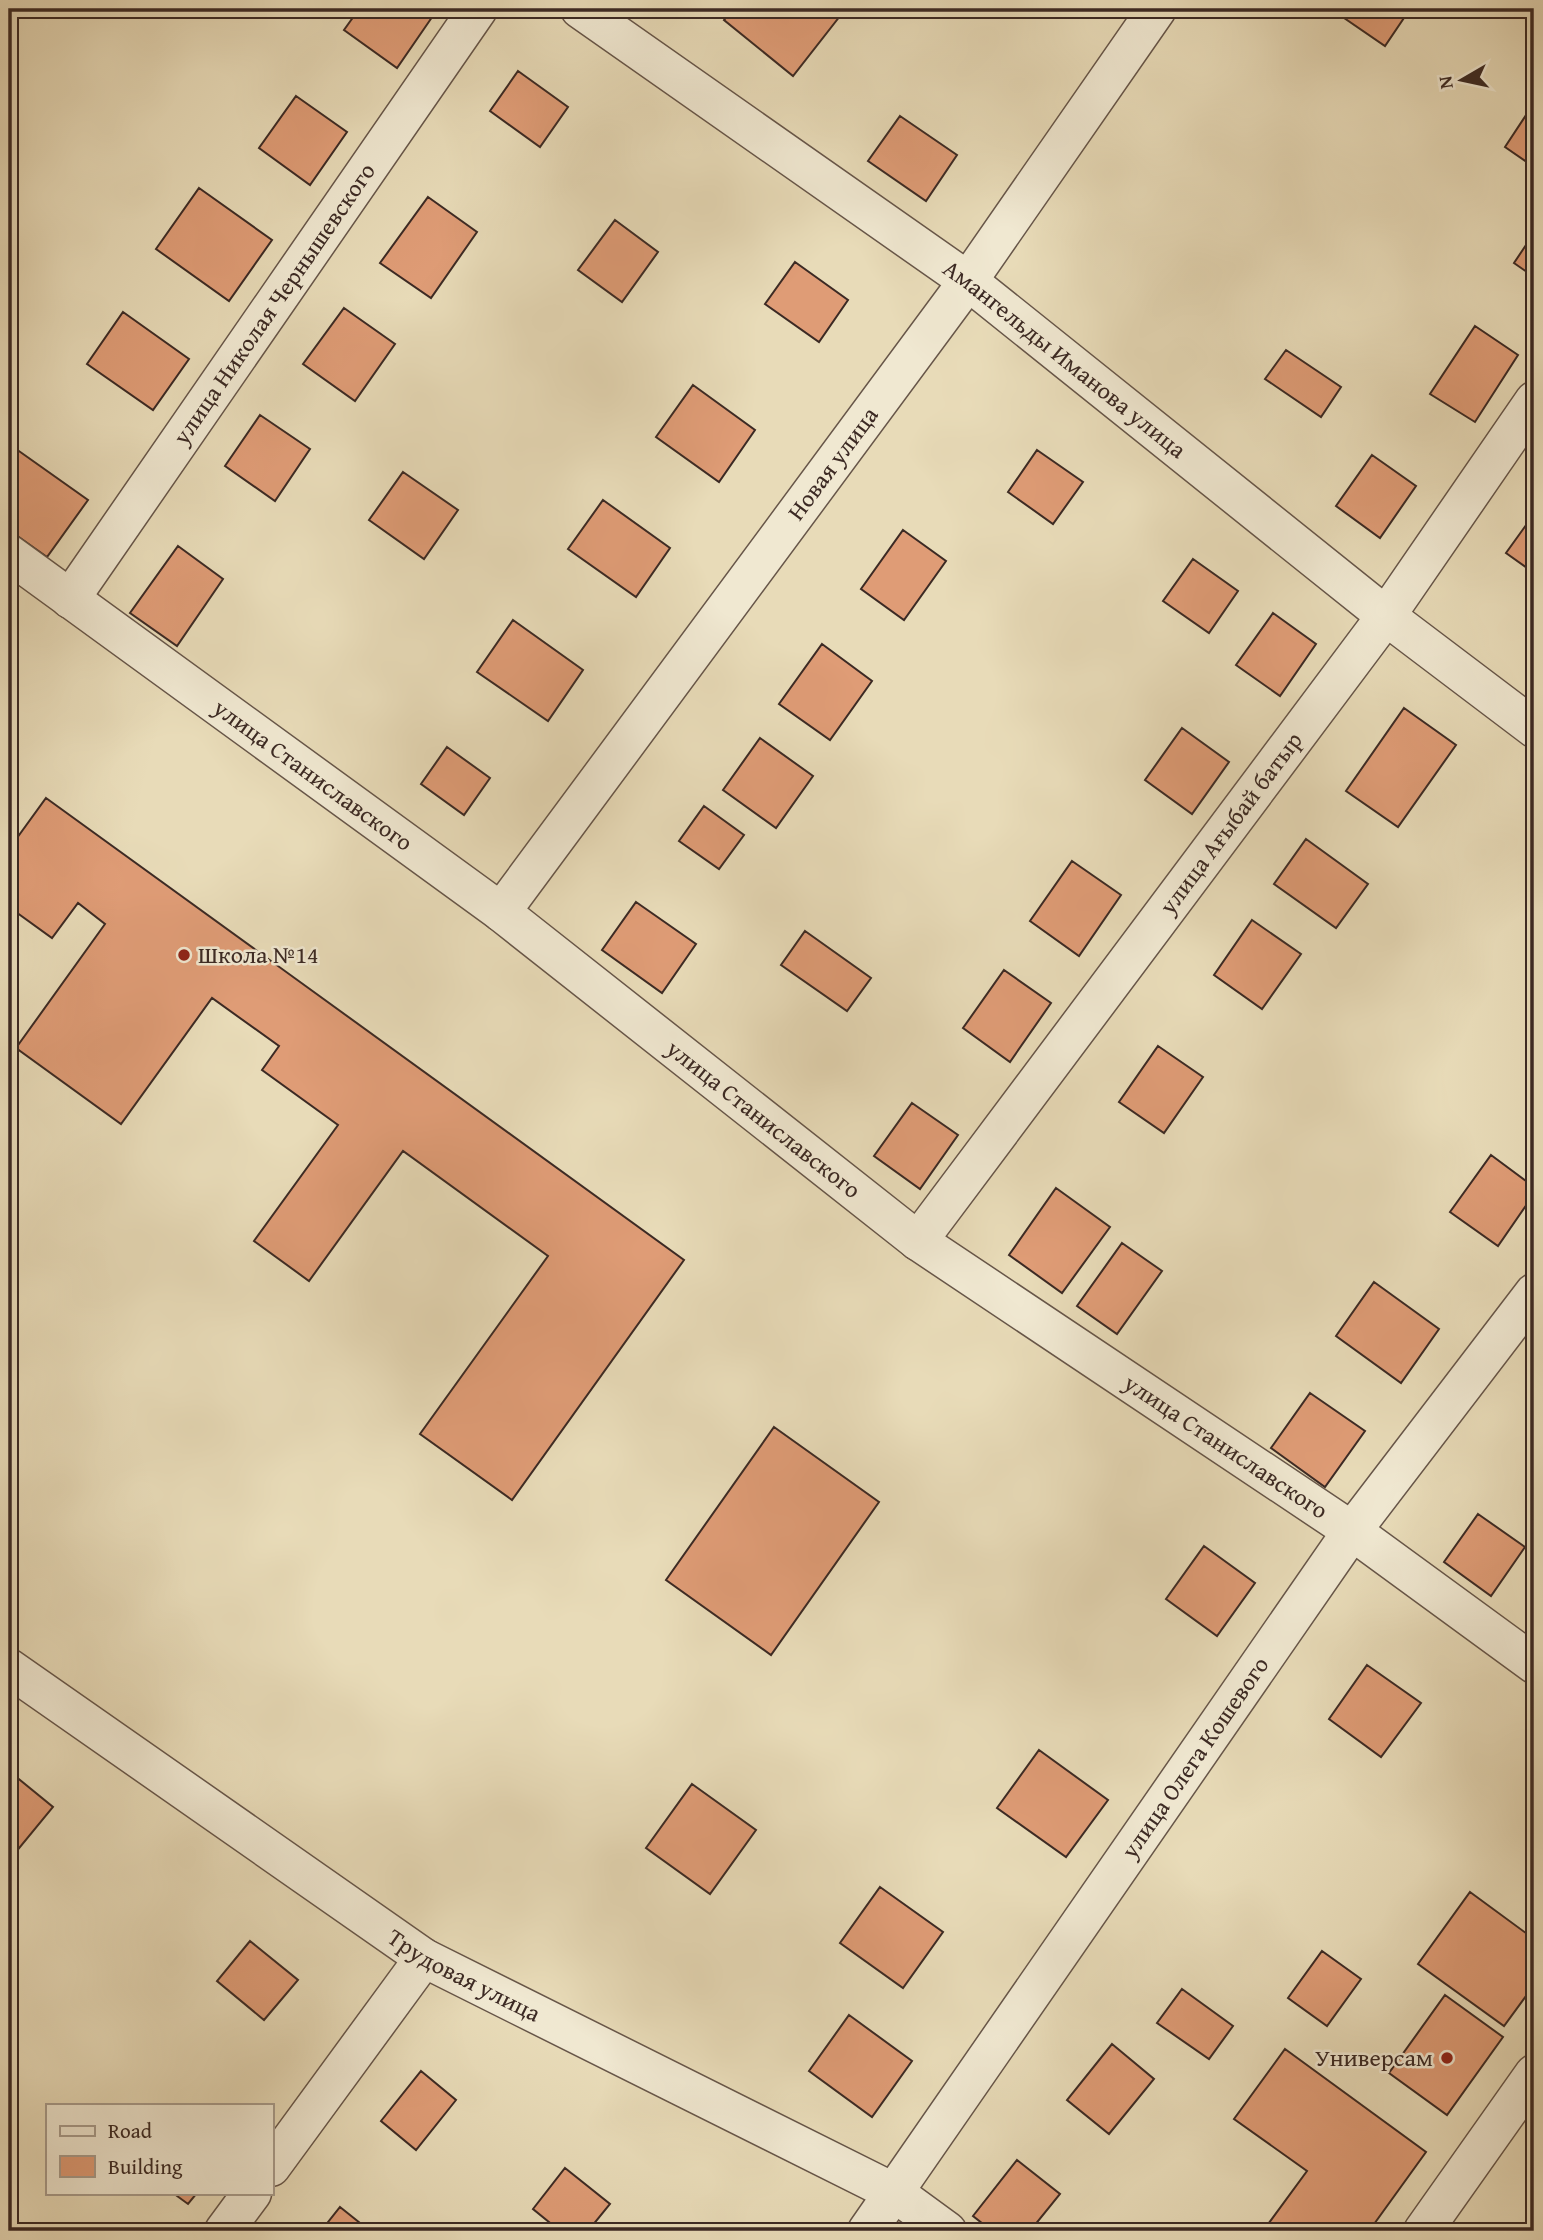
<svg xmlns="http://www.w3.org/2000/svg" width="1543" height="2240" viewBox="0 0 1543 2240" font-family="'Gentium Book Plus',serif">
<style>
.building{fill:#df9c76;stroke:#3c2a24;stroke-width:2}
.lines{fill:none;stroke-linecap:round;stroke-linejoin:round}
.street-casing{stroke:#675649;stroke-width:41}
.street{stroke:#f0e8d1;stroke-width:38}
.poi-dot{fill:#8f2418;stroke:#f0e8d1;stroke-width:2.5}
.labels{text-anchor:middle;stroke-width:5;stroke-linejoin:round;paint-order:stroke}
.street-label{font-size:24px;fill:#3c2a24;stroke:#f0e8d1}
.poi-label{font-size:24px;fill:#3c2a24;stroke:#f0e8d1;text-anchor:start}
</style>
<rect width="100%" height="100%" fill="#e8dbb8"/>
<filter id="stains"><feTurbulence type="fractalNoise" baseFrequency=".00286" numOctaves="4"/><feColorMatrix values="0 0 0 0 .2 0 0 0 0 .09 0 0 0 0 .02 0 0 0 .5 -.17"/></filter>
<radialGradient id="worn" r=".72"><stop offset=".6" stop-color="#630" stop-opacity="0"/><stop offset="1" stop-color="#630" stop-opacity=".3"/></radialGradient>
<!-- building -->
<path class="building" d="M359,9H435L437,10L397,68L344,30Z
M733,9H830L840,16L793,76L724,20Z
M1331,9H1410L1385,46Z
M518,71L568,107L540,147L490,111Z
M296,96L347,132L310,185L259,148Z
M1532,106L1534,108V167L1505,147Z
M900,116L957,155L926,201L868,161Z
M199,188L272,240L229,301L156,249Z
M428,197L477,232L431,298L380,263Z
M615,220L658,252L622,302L578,270Z
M1534,233V277L1514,263Z
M795,262L848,300L819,342L765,304Z
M344,308L395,344L355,401L303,364Z
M123,312L189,359L153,410L87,364Z
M1475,326L1518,355L1475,422L1430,394Z
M1286,350L1341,387L1321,417L1265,379Z
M693,385L755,430L719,482L656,437Z
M260,415L310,449L275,501L225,466Z
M9,444L88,500L47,557L9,530Z
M1037,450L1083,482L1053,524L1008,492Z
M1372,455L1416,486L1380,538L1336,506Z
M403,472L458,510L424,559L369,520Z
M603,500L670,548L636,597L568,549Z
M1534,514V573L1506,553Z
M903,530L946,561L904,620L861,589Z
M178,546L223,579L177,646L130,613Z
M1193,559L1238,591L1209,633L1163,601Z
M1273,613L1316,644L1280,696L1236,665Z
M513,620L583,670L548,721L477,672Z
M822,644L872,681L830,740L779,704Z
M1404,708L1456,745L1398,827L1346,791Z
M1182,728L1229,762L1192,814L1145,780Z
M760,738L813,776L776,828L723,790Z
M447,747L490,778L464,815L421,784Z
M46,798L684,1260L512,1500L420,1434L548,1256L403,1151L309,1281L254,1241L338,1125L262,1070L279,1046L212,998L121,1124L16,1048L105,924L78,903L52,938L9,907V849Z
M704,806L744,835L719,869L679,841Z
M1306,839L1368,884L1336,928L1274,884Z
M1072,861L1121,895L1079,956L1030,921Z
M636,902L696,944L662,993L602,950Z
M1252,920L1301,954L1262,1009L1214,975Z
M805,931L871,978L847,1011L781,965Z
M1004,970L1051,1003L1010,1062L963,1028Z
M1158,1046L1203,1077L1164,1133L1119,1102Z
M912,1103L958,1135L920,1189L874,1156Z
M1491,1155L1534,1187V1194L1498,1246L1450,1212Z
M1056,1188L1110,1227L1062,1293L1009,1255Z
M1122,1243L1162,1271L1117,1334L1077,1306Z
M1374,1282L1439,1329L1401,1383L1336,1336Z
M1310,1393L1365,1431L1325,1487L1271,1448Z
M774,1427L879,1502L771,1655L666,1580Z
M1478,1514L1525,1547L1491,1596L1444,1562Z
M1204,1546L1255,1583L1217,1636L1166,1599Z
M1367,1665L1421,1703L1381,1757L1329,1719Z
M1039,1750L1108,1800L1066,1857L997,1808Z
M9,1771L53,1807L11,1858L9,1856Z
M692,1784L756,1830L710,1894L646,1848Z
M880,1887L943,1932L903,1988L840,1943Z
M1470,1892L1534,1939V1985L1504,2026L1418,1964Z
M250,1941L298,1980L264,2020L217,1981Z
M1322,1951L1361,1979L1327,2026L1288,1998Z
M1182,1989L1233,2026L1209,2059L1157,2023Z
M1445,1995L1503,2037L1447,2115L1389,2073Z
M849,2015L912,2061L872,2117L809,2071Z
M1112,2044L1154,2079L1109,2134L1067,2100Z
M1285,2049L1426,2152L1369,2231H1263L1307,2171L1234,2119Z
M421,2071L456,2100L416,2150L381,2121Z
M1017,2160L1060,2194L1030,2231H992L973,2216Z
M565,2168L610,2204L588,2231H560L533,2209Z
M173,2193H197L188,2204Z
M340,2207L370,2231H321Z"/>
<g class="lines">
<defs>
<g id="street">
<path id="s1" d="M580,9L968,281L1386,616L1534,728"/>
<path id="s2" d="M9,554L501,912L918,1241L1352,1531L1534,1664"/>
<path id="s3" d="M70,599L478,9"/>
<path id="s4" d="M501,912L968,281L1157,9"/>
<path id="s5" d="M918,1241L1386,616L1534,401"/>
<path id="s6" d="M9,1668L424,1958L895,2193L947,2231"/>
<path d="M271,2167L424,1958"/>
<path d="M224,2231L252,2193"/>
<path id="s7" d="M867,2231L1352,1531L1534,1293"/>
<path d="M1423,2231L1534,2074"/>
</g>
</defs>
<!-- street casing -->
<use href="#street" class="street-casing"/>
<!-- street -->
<use href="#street" class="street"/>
</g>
<!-- markers -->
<g class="poi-dot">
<circle cx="184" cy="955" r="7"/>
<circle cx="1447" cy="2058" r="7"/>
</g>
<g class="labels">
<!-- street labels -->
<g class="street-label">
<text dy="8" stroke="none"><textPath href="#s3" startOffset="359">улица Николая Чернышевского</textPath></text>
<text dy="8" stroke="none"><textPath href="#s1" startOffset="598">Амангельды Иманова улица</textPath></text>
<text dy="8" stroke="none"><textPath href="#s4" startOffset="558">Новая улица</textPath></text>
<text dy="8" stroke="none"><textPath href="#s2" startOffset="376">улица Станиславского</textPath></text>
<text dy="8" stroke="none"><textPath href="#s5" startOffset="522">улица Ағыбай батыр</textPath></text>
<text dy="8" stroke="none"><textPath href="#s2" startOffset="943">улица Станиславского</textPath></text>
<text dy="8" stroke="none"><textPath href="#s2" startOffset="1510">улица Станиславского</textPath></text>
<text dy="8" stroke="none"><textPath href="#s7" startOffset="576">улица Олега Кошевого</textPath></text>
<text dy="8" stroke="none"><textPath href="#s6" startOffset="550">Трудовая улица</textPath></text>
</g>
<!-- poi labels -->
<g class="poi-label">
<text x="198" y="963">Школа №14</text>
<text x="1433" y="2066" text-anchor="end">Универсам</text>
</g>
</g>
<!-- margin -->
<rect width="1543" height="2240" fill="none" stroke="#e8dbb8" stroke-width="35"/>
<rect x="10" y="10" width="1522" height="2219" fill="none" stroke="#3c2a24" stroke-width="3.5"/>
<rect x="18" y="18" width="1508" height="2205" fill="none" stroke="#3c2a24" stroke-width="2"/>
<!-- legend -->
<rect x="46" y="2104" width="228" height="91" fill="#f0e8d1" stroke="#a89c8c" stroke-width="2"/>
<rect x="60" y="2126" width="35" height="10" fill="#f0e8d1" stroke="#a89c8c" stroke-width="2"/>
<text x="108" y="2138" font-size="21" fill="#3c2a24">Road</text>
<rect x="60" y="2156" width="35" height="21" fill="#df9c76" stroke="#a89c8c" stroke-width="2"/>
<text x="108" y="2174" font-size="21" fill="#3c2a24">Building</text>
<!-- north arrow -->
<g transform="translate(1462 80) rotate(261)" stroke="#f0e8d1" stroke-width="5" paint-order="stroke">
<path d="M0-5L12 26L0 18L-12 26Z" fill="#3c2a24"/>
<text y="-10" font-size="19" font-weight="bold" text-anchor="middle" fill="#3c2a24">N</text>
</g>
<rect width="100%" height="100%" filter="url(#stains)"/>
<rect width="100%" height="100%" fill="url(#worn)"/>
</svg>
